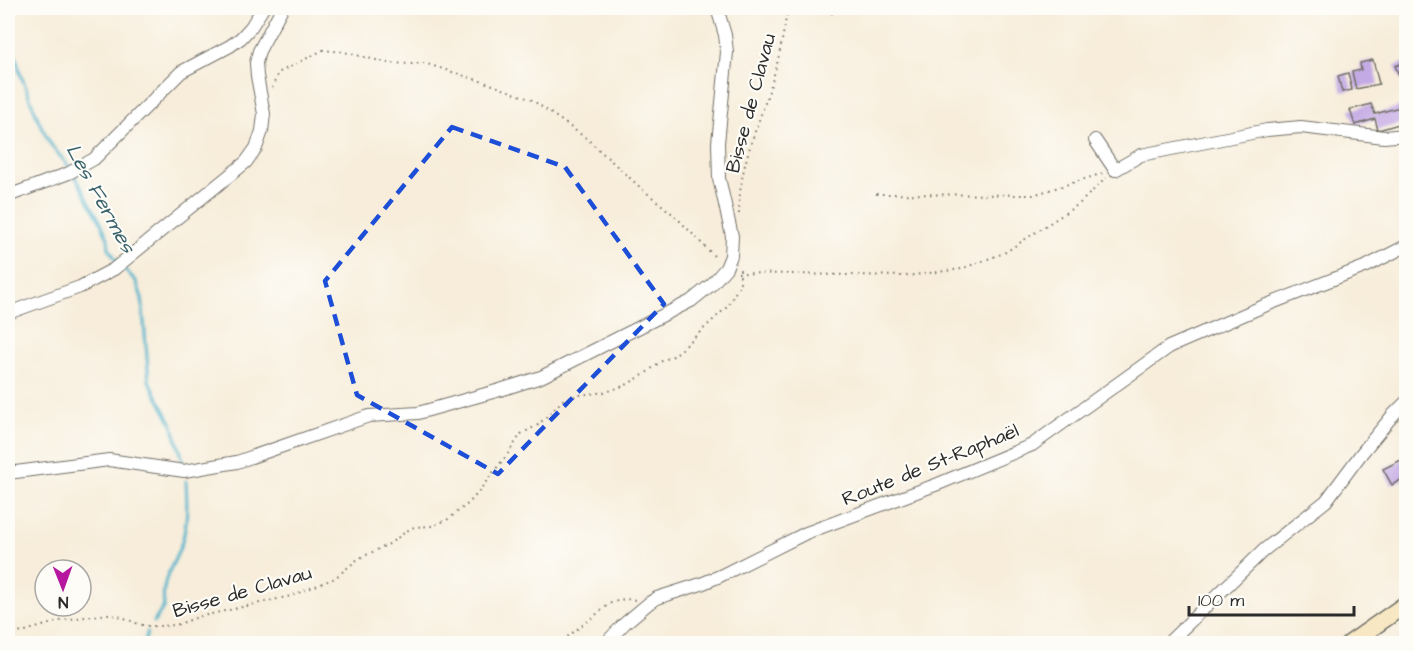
<svg xmlns="http://www.w3.org/2000/svg" width="1414" height="651" viewBox="0 0 1414 651" font-family="'Architects Daughter',sans-serif">
<style>
.lines{fill:none;stroke-linecap:round;stroke-linejoin:round}
.stream{stroke:#4eb3cc;stroke-width:3}
.building{fill:#c4aae4}
.street-casing{stroke:#726f68;stroke-width:14}
.secondary-casing{stroke:#726f68;stroke-width:19}
.path{stroke:#726f68;stroke-width:2;stroke-dasharray:1.5 4.5;stroke-linecap:butt}
.street{stroke:#fff;stroke-width:12}
.secondary{stroke:#f7e8c3;stroke-width:16}
.marked{fill:none;stroke:#1d4ed8;stroke-width:4.5;stroke-dasharray:12 8;stroke-linejoin:round}
.labels{text-anchor:middle;stroke-width:4.5;stroke-linejoin:round;paint-order:stroke}
.street-label{font-size:20px;fill:#2b2b2b;stroke:#fdfcf7}
.water-label{font-size:21px;font-style:italic;fill:#39616b;stroke:#fdfcf7}
</style>
<rect width="100%" height="100%" fill="#fdfcf7"/>
<filter id="ink" filterUnits="userSpaceOnUse"><feTurbulence type="fractalNoise" baseFrequency=".0167" numOctaves="2"/><feDisplacementMap in="SourceGraphic" scale="12" xChannelSelector="R" yChannelSelector="G"/><feConvolveMatrix kernelMatrix="1 2 1 2 8 2 1 2 1" color-interpolation-filters="sRGB"/></filter>
<filter id="wash" filterUnits="userSpaceOnUse"><feTurbulence type="fractalNoise" baseFrequency=".008" numOctaves="4" result="noise"/><feDisplacementMap in="SourceGraphic" scale="24" xChannelSelector="R" yChannelSelector="G"/><feGaussianBlur stdDeviation="1.35" result="paint"/><feColorMatrix in="noise" values="0 0 0 0 0 0 0 0 0 0 0 0 0 0 0 0 0 1.4 0 .05"/><feComposite in="paint" operator="in"/></filter>
<g filter="url(#wash)">
<rect width="100%" height="100%" fill="#f7edda"/>
<g class="lines">
<!-- stream -->
<path class="stream" d="M10,8L14,49L20,73L40,124L51,145L71,169
M74,174L100,221L108,238L109,248L117,262
M122,267L136,281L142,298L149,381L172,424L185,467
M154,622L164,606C160,576 176,565 183,538C188,520 187,500 186,481
M144,644L147,632"/>
</g>
<g id="blocks">
<!-- building -->
<path class="building" d="M1373,60L1379,84L1356,89L1352,72L1361,70L1360,63Z
M1406,62V78L1401,80L1395,66Z
M1348,73L1352,90L1342,92L1338,76Z
M1371,104L1375,114L1403,106L1406,122L1378,130L1375,119L1355,125L1350,110Z
M1403,459L1406,465V477L1392,485L1383,469Z"/>
</g>
</g>
<g filter="url(#ink)">
<use href="#blocks" fill-opacity="0" stroke="#726f68" stroke-width="1.5"/>
<g class="lines">
<defs>
<path id="street" d="M1095,140L1115,170L1141,155L1267,130L1301,127L1384,137L1406,135
M8,196L69,173L94,159L181,72L230,46L241,38L251,27L263,8
M8,313L80,287L114,269L246,162L256,148L262,131L264,114L257,76L256,63L259,51L282,8
M8,473L109,460L184,471L237,462L369,416L418,413L500,390L541,377L691,301L712,284L726,268L731,256L732,236L719,178L718,143L727,52L725,35L717,8
M605,644L624,624L649,603L657,598L701,584L720,576L806,533L938,484L1032,445L1169,347L1264,306L1367,266L1406,246
M1167,644L1264,550L1326,501L1361,454L1393,415L1406,402"/>
<path id="secondary" d="M1349,644L1406,604"/>
</defs>
<!-- street casing -->
<use href="#street" class="street-casing"/>
<!-- secondary casing -->
<use href="#secondary" class="secondary-casing"/>
<!-- path -->
<path class="path" d="M821,8L831,14L838,8
M272,88L278,73L323,50L344,52L388,63L412,64L424,63L493,85L532,100L586,138L642,189L674,215L717,259
M876,194L1033,195L1104,173
M739,214C738,163 762,119 775,71C781,50 784,28 788,8
M738,273L905,276L961,269L1004,253L1079,204L1106,178
M8,632L21,644
M8,636L63,620L108,614L122,617L136,623L146,626H163L176,625L198,617L291,596L335,578L358,559L389,544L411,528L415,527L431,526L447,520L469,503L477,494L491,475L507,455L521,434L538,425L563,400L579,395L606,392L626,385L645,374L660,362L673,356L682,349L728,306L740,284V265
M558,644L611,603L624,599L637,600"/>
<!-- street -->
<use href="#street" class="street"/>
<!-- secondary -->
<use href="#secondary" class="secondary"/>
</g>
</g>
<!-- marked area -->
<path class="marked" d="M452,127L565,167L664,304L498,474L357,395L325,281Z"/>
<g class="labels">
<!-- street labels -->
<g class="street-label">
<text transform="translate(750 103) rotate(-75)" y="7">Bisse de Clavau</text>
<text transform="translate(930 464) rotate(-22)" y="7">Route de St-Raphaël</text>
<text transform="translate(242 591) rotate(-16)" y="7">Bisse de Clavau</text>
</g>
<!-- water labels -->
<g class="water-label">
<text transform="translate(101 198) rotate(61)" y="7">Les Fermes</text>
</g>
</g>
<!-- margin -->
<rect width="1414" height="651" fill="none" stroke="#fdfcf7" stroke-width="30"/>
<!-- north arrow -->
<g transform="translate(63 588) rotate(179)"><circle r="28" fill="#fdfcf7" stroke="#a9a8a5" stroke-width="1.5"/>
<path d="M0-4.5L10 22L0 15L-10 22Z" fill="#b5179e"/>
<text y="-9" font-size="16" font-weight="bold" text-anchor="middle" fill="#2b2b2b">N</text>
</g>
<!-- scale -->
<path d="M1189 606v9h165v-9" fill="none" stroke="#2b2b2b" stroke-width="3"/>
<text x="1198" y="606" font-size="18" fill="#2b2b2b" stroke="#fdfcf7" stroke-width="4.5" paint-order="stroke">100 m</text>
</svg>
